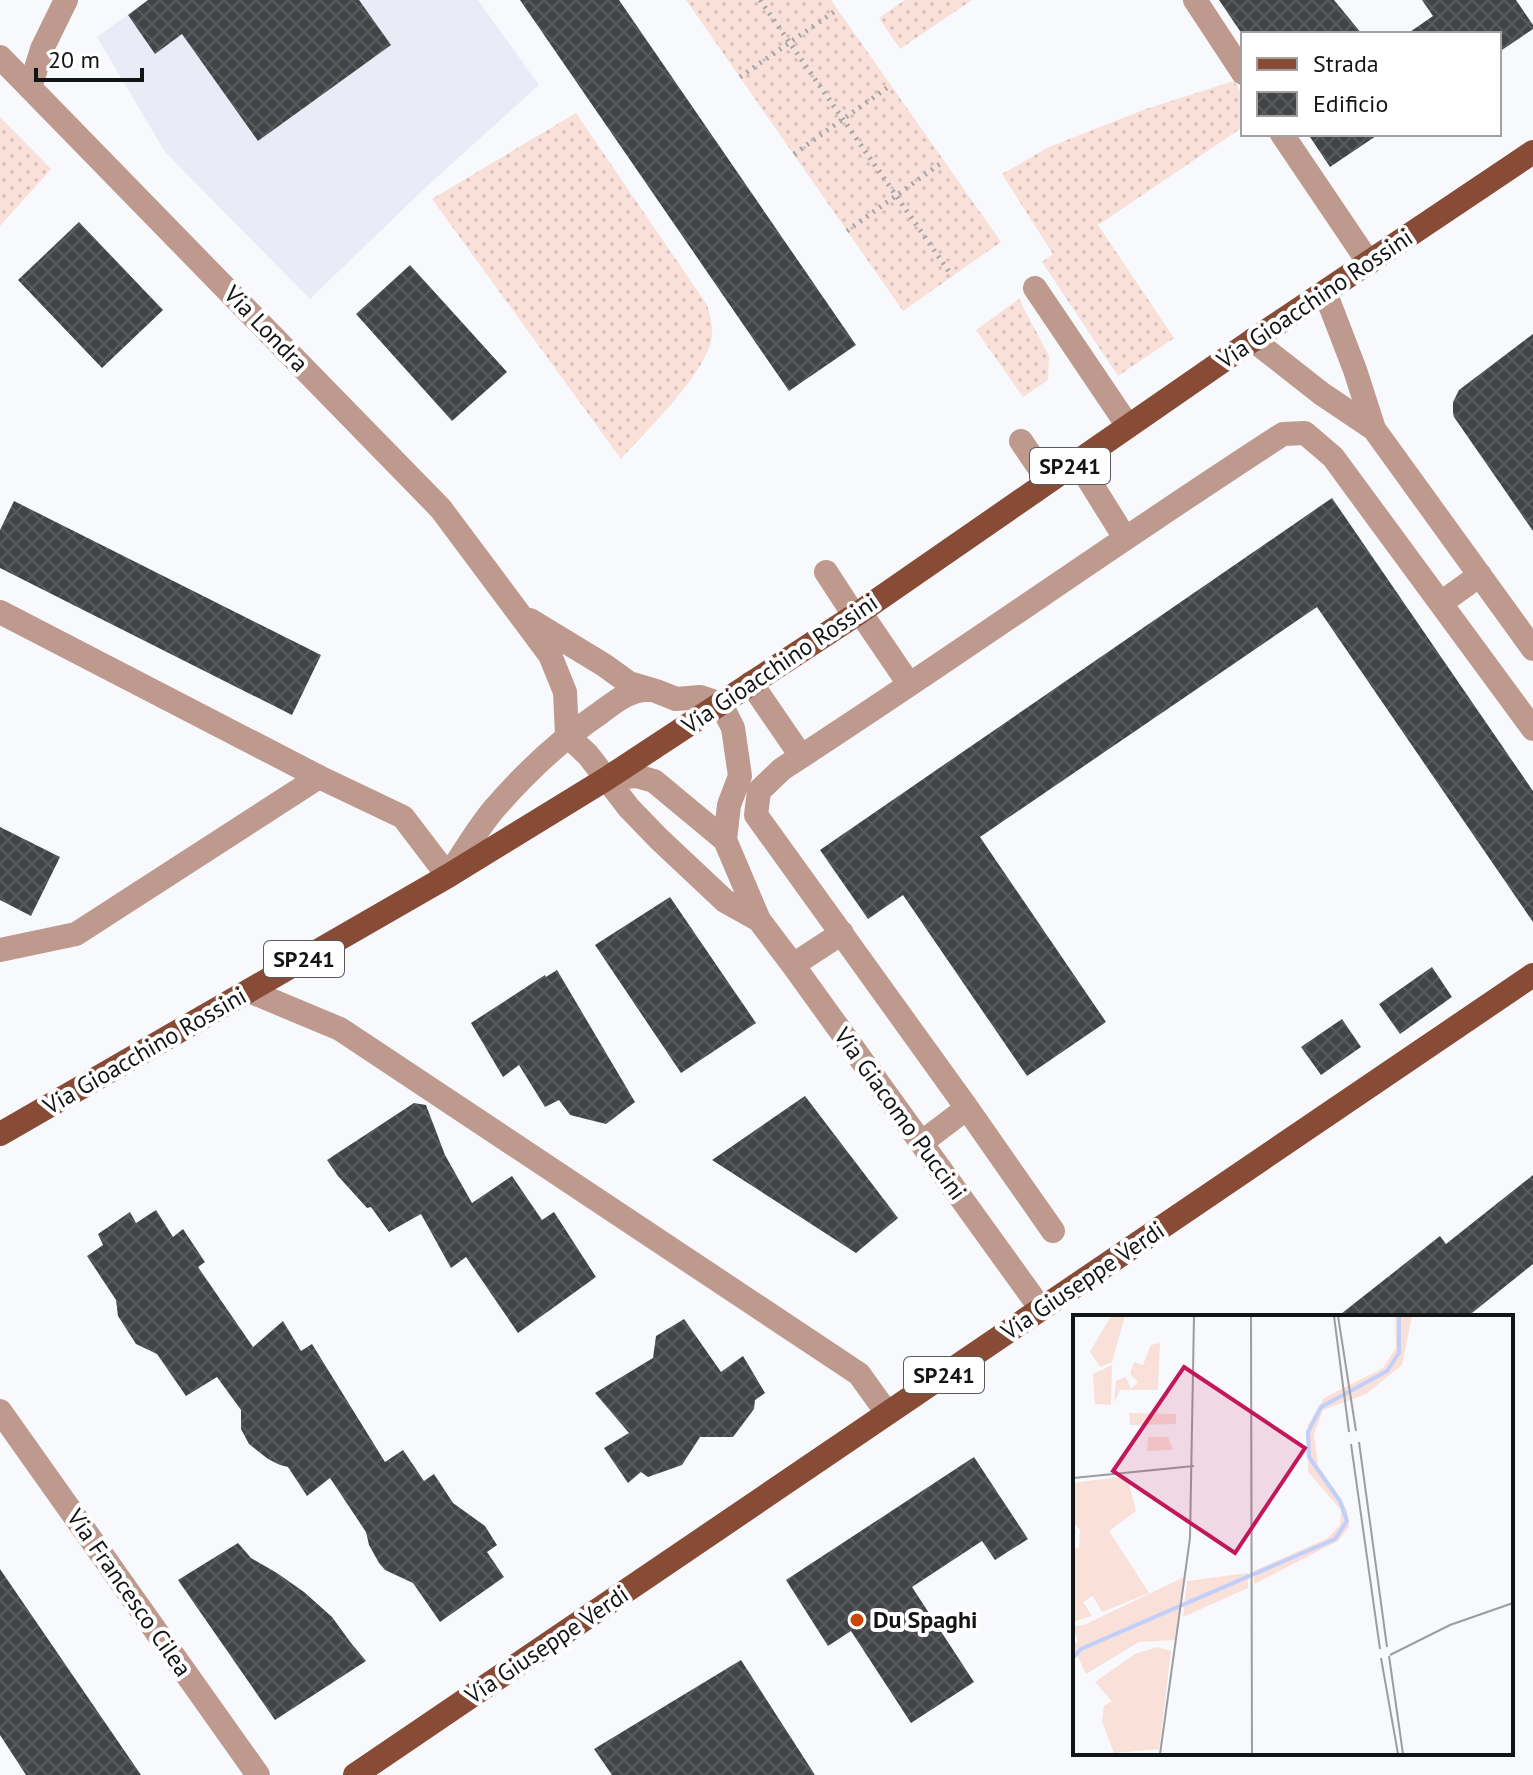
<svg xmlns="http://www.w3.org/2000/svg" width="1533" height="1775" viewBox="0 0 1533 1775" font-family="'PT Sans',sans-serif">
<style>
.built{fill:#e9ecf6}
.grass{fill:url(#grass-dots)}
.building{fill:url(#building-cross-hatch)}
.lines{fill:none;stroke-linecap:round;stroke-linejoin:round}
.path{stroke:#a4a5a8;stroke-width:5;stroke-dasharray:2 6;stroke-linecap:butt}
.minor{stroke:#be9a8e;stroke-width:24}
.major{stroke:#874b36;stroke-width:24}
.poi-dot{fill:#cc4607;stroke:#fff;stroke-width:3}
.labels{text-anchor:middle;stroke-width:8;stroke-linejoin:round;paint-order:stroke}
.shield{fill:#fff;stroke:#5a5a5b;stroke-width:2}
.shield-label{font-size:22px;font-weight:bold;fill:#131415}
.street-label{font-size:24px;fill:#131415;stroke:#fff}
.poi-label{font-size:24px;font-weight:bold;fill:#131415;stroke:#fff;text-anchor:start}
.inset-river{fill:none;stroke:#c2cffa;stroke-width:4}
.inset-road{fill:none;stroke:#9c9da0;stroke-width:2}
.view{fill:#c2185b;fill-opacity:0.15;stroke:#c2185b;stroke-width:4}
.inset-edge{fill:none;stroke:#131415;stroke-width:4}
</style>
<defs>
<pattern id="grass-dots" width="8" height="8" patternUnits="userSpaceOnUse" patternTransform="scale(2)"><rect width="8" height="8" fill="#f9e0d8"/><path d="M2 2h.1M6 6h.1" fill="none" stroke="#d5bfb8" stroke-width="1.8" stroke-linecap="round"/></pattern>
<pattern id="building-cross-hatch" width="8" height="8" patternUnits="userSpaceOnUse" patternTransform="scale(2)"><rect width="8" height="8" fill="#434447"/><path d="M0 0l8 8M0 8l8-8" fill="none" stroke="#5a5b5e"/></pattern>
</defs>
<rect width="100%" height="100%" fill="#f8f9fd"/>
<!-- built -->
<path class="built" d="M148,0H478L539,85L425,188L310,299L165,152L97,37Z"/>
<!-- grass -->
<path class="grass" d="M686,0H831L1001,242L903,311Z
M905,0H972L900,49L879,18Z
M1234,81L1243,95V127L1098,225L1174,338L1118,376L1042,262L1053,254L1002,174L1049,147L1146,109Z
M576,113L707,305C710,315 713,325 712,336C707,373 647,430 621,459L432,199Z
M0,117L51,169L0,226Z
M1019,299L1049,356L1048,380L1023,397L976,330Z"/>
<!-- building -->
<path class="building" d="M148,0H359L391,45L258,141L182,34L155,54L128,15Z
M520,0H619L856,345L789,391Z
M1219,0H1334L1362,34H1242Z
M1422,0H1516L1533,25V29L1499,52V34H1407L1433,16Z
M1308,134H1379L1330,167Z
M79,222L163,310L102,368L18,280Z
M410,265L507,372L452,421L356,314Z
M1533,334V531L1454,417L1453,413V402L1459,390Z
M1332,498L1533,791V922L1317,607L980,837L1106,1022L1027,1076L903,895L868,919L820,850Z
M14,501L321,655L292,715L0,568V530Z
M0,827L60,857L31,916L0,900Z
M670,897L756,1023L681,1073L595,945Z
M1432,967L1452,997L1400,1034L1379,1004Z
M557,970L635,1102L606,1124L570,1115L559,1100L545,1107L519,1065L503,1077L471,1023L545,975L546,977Z
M1342,1019L1361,1047L1321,1075L1301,1047Z
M805,1096L898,1218L856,1253L712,1160Z
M414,1103L426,1105L445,1155L472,1203L512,1176L542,1220L554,1212L596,1277L518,1333L466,1257L451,1268L421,1214L389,1232L371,1207L367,1208L338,1176L327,1160Z
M1533,1175V1264L1467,1317H1337L1440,1236L1446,1244Z
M156,1210L173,1237L183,1229L205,1262L198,1267L253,1347L283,1321L301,1351L312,1344L385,1462L403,1450L424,1481L434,1474L453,1503L485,1526L497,1545L487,1552L504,1577L440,1622L413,1583L385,1570L379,1563L369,1545L366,1532L330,1478L307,1496L288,1467L280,1465L268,1459L249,1444L241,1429V1410L217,1377L186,1396L157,1354L136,1344L118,1316L116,1300L87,1256L103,1245L98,1234L130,1212L136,1223Z
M684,1319L721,1372L743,1356L765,1393L755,1400L754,1409L733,1437H700L682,1465L648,1477L641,1472L628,1483L604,1448L629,1433L595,1393L653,1358L656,1336Z
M974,1457L1028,1539L995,1560L982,1541L912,1587L974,1682L911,1723L851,1631L828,1646L786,1580Z
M238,1543L251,1558L277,1573L304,1592L332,1617L351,1643L366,1661L275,1720L178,1580Z
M0,1569L141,1775H26L0,1735Z
M741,1660L815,1775H612L594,1749Z"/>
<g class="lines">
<!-- path -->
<path class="path" d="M760,0L952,276
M740,77L838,9
M794,154L891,85
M847,231L944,161"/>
<!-- minor -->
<path class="minor" d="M1195,0L1243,73
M0,57L441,509L550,655L565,692L567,735L588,755L629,808L659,839L725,901L759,920
M30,88L42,49L66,0
M1282,134L1369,263
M1035,288L1128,426
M1325,292L1355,370L1374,429L1533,649
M1253,340L1322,394L1374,429
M1021,441L1048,481
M1077,461L1125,538
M826,572L854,615
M1441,603L1480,575
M0,612L319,777
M860,612L909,684
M530,620L604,665L629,683L656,691L676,699L700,697L721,704L733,728L740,776L729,805L725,840L759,920L793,965L1041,1309
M751,683L801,756
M606,779L636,776L654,781L725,840
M0,950L76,934L319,777L403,817L448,876C463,854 477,829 494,809C526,772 560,740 600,713C615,702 630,689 649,690
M793,965L842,933
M249,991L340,1029L859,1374L887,1413
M921,1143L967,1108
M1053,1231L967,1108L756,815L759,791L782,769C951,660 1114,543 1283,434L1305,433L1333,457L1533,729
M0,1411L258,1775"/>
<!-- major -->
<path class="major" d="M0,1134L448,876L606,779L860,612L1253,340L1533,152
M355,1775L1533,975"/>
</g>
<!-- markers -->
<circle class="poi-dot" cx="857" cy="1620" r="8"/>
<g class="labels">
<!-- shield labels -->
<g class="shield">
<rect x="1030" y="448" width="80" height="36" rx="6"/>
<rect x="264" y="941" width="80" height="36" rx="6"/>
<rect x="904" y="1357" width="80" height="36" rx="6"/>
</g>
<g class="shield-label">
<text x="1070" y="474">SP241</text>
<text x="304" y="967">SP241</text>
<text x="944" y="1383">SP241</text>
</g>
<!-- street labels -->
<g class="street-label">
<text transform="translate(1315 299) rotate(-34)" y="8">Via Gioacchino Rossini</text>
<text transform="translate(266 329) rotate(46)" y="8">Via Londra</text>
<text transform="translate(780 664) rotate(-34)" y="8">Via Gioacchino Rossini</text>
<text transform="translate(145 1051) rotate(-30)" y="8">Via Gioacchino Rossini</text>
<text transform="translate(900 1114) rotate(54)" y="8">Via Giacomo Puccini</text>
<text transform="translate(1083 1281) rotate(-34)" y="8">Via Giuseppe Verdi</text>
<text transform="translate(129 1593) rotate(55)" y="8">Via Francesco Cilea</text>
<text transform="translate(547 1645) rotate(-34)" y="8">Via Giuseppe Verdi</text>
</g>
<!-- poi labels -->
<g class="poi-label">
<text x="873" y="1628">Du Spaghi</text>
</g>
</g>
<!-- overview -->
<g transform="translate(1073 1315)">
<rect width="440" height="440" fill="#f8f9fd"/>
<path d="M38,1H52L39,47L27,52L17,37ZM39,50L38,90L22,89L20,59ZM56,98L103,99V109L57,110ZM75,122H95L100,135L74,136ZM54,161L63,196L36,216L76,278L29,297L20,281L10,287L19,301L0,307V234L6,232L7,215L0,207V168Z" fill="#f9e0d8"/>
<path d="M322,1H339L329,50L293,79L250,95L241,119L245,151L274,195L276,212L265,226L181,269V256L255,223L267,210L268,195L235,157V110L251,83L310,53L323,33Z" fill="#f9e0d8"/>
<path d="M87,28L85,75H47L41,88L43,66L53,62L58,74L65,67L57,59L61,47L70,50L78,30ZM175,258V273L110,302L114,266ZM111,262L102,325L66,327L13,359L0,331L5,326L0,311L11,310Z" fill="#f9e0d8"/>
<path d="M84,332L98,336L86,434L41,438L29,406L31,391L39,386L22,367L62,339Z" fill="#f9e0d8"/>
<path class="inset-river" d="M0,343L8,334L262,224L274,206L267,186L236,142L235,117L248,92L314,56L326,38V1"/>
<path class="inset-road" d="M178,1L179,439M261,1L276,117M265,1L283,116M286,127L314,332M278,129L307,334M0,163L121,151M317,340L377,310L440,288M316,341L330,439M308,343L325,439M87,439L117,223L121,1"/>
<path class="view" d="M111,52L232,133L162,238L40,156Z"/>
<rect width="440" height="440" class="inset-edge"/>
</g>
<!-- legend -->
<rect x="1241" y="32" width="260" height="104" fill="#ffffff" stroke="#a1a1a1" stroke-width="2"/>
<rect x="1257" y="58" width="40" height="12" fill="#874b36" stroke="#a1a1a1" stroke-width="2"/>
<text x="1313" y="72" font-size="24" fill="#131415">Strada</text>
<rect x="1257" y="92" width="40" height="24" fill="url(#building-cross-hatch)" stroke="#a1a1a1" stroke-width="2"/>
<text x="1313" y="112" font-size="24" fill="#131415">Edificio</text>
<!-- scale -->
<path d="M36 68v12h106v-12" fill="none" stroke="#131415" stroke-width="4"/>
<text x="48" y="68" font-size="24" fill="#131415" stroke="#ffffff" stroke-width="6" paint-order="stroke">20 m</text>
</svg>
